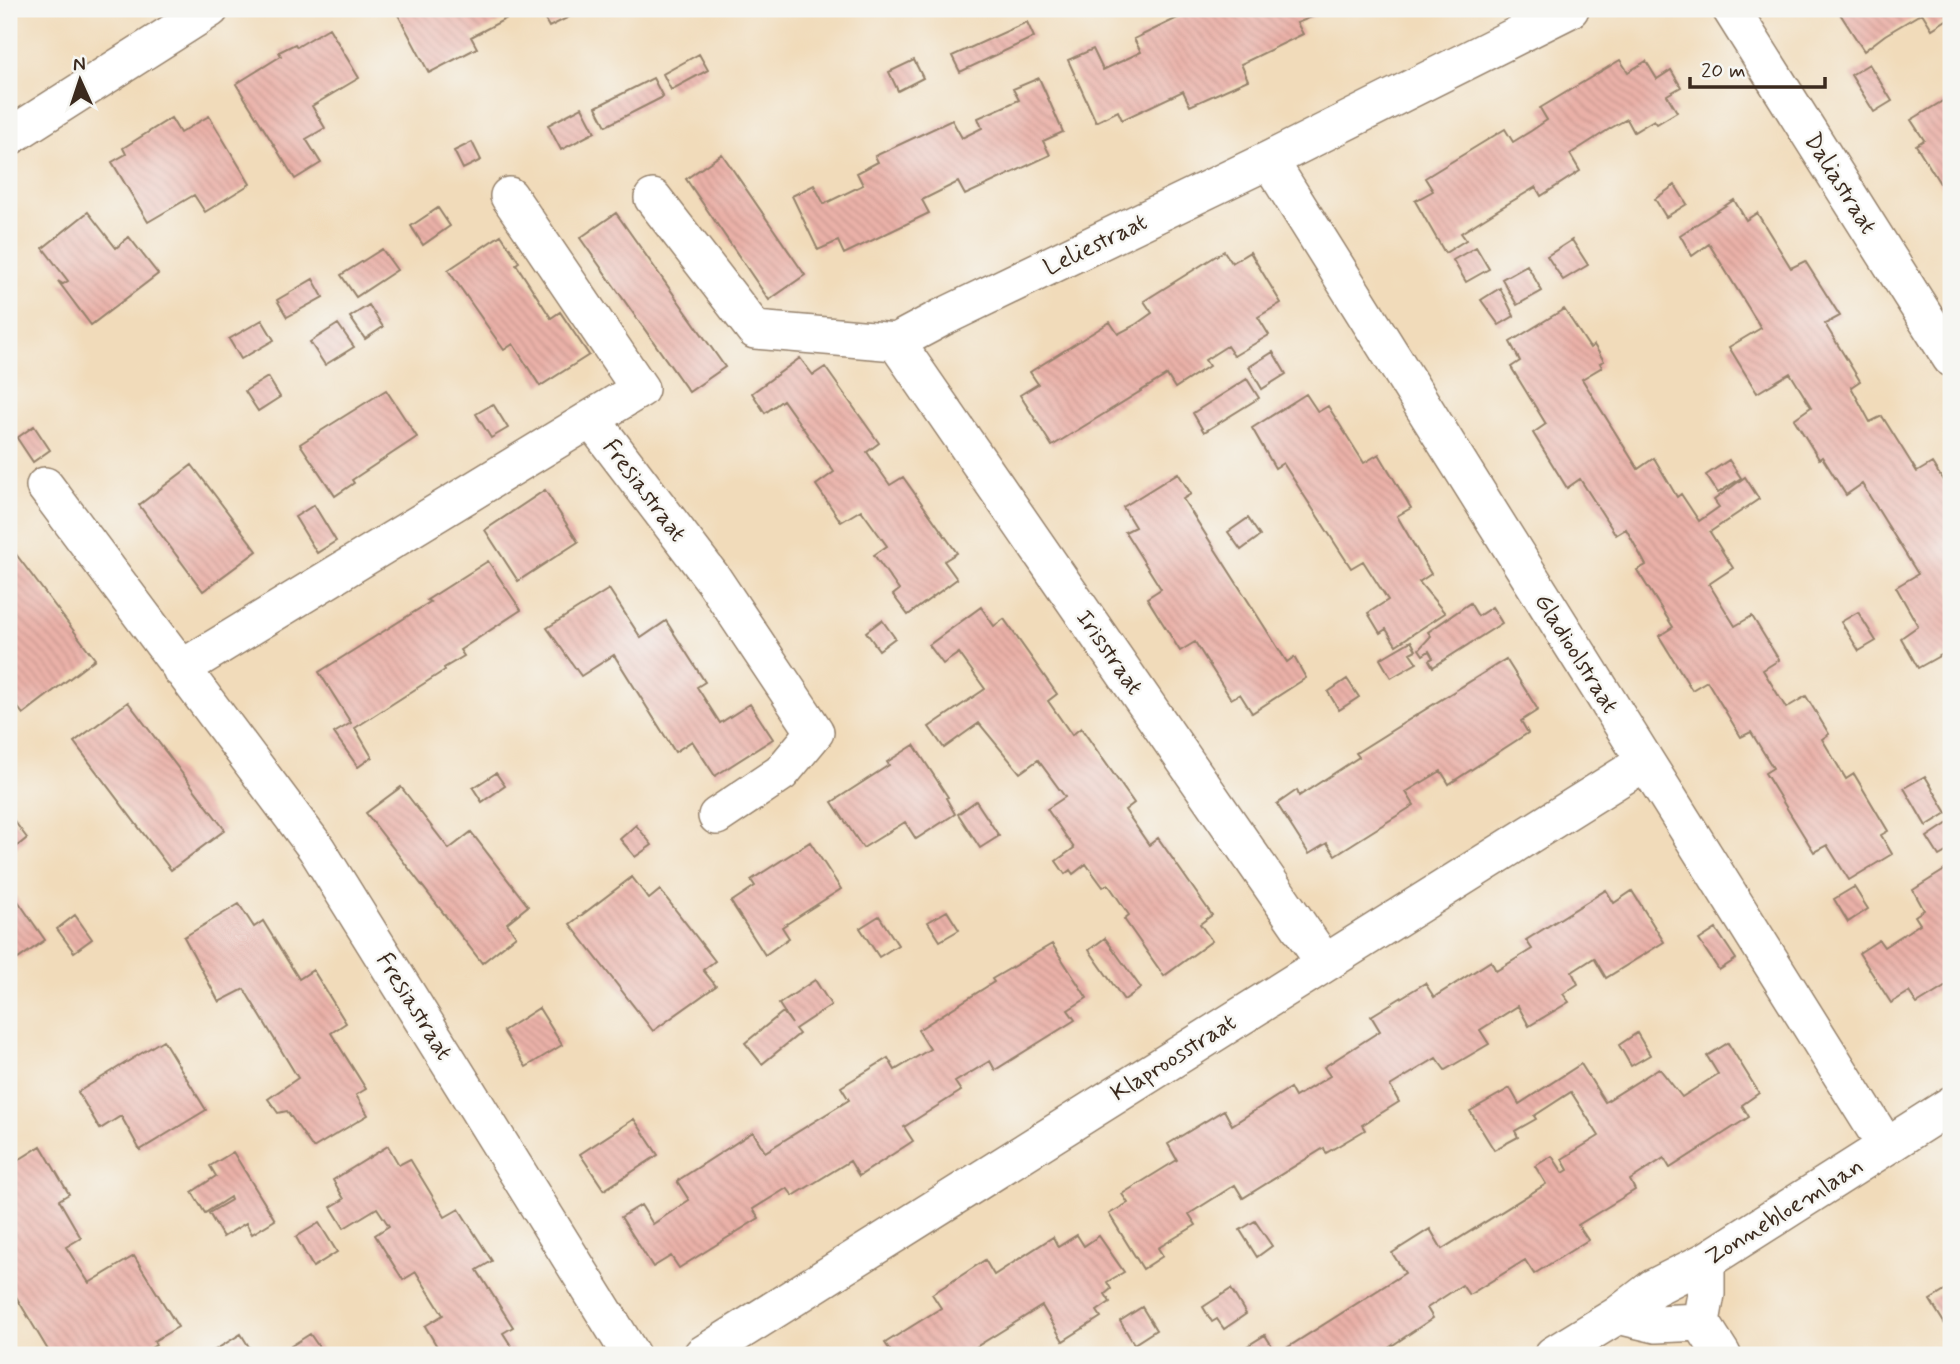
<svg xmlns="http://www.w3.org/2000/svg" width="1960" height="1364" viewBox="0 0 1960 1364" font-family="Mynerve,sans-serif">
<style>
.building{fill:url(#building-back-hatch)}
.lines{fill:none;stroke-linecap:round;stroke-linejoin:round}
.minor-casing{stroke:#96826c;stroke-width:40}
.minor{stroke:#fff;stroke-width:37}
.labels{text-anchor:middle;stroke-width:5;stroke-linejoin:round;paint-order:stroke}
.street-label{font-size:24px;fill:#3b2a1e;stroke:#f6f6f2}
</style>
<defs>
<pattern id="building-back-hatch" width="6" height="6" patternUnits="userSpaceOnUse" patternTransform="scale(1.75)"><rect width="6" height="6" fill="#eab1a8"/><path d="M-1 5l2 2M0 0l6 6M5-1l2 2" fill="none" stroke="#ca9890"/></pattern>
</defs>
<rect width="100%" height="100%" fill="#f6f6f2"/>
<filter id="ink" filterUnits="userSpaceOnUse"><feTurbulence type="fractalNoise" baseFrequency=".0143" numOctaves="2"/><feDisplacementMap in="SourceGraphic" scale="14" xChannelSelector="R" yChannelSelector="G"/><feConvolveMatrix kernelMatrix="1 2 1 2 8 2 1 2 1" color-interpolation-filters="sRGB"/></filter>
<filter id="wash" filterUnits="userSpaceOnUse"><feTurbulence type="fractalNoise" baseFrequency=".00686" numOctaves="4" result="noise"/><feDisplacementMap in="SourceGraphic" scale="28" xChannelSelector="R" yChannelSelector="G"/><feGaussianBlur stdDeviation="1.57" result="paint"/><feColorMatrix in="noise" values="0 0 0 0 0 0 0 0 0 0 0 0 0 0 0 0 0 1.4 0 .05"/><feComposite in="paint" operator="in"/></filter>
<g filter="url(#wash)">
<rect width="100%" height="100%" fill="#f1dbba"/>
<g id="blocks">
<!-- building -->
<path class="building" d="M395,9H515L517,13L471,37L477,48L429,73Z
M539,9H565L569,17L549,27Z
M1196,9H1320L1316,11L1317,15L1297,23L1303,34L1241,64L1248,80L1190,106L1183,91L1122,120L1118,111L1096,122L1068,60L1093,49L1103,70L1141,52L1134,39Z
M1837,9H1951V17L1932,29L1922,13L1885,35L1864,51Z
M1027,22L1034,37L960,72L952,56Z
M329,28L359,78L312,106L325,128L306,139L321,163L295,179L236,84L281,56L279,52L295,44L297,47Z
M699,54L708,70L671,90L663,74Z
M914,60L923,78L898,91L889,72Z
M1620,60L1628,72L1646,61L1657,79L1671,70L1681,87L1667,95L1677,112L1657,124L1654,120L1634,132L1627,119L1611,128L1570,154L1580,171L1541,196L1536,187L1499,209L1461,233L1466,240L1445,253L1415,201L1433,191L1425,178L1505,129L1513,142L1531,131L1547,120L1540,108Z
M1869,64L1892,101L1874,112L1851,75Z
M653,78L663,97L606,126L596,107Z
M1039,78L1063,132L1043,141L1050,155L965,195L958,182L922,200L929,213L844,254L838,241L818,250L792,196L814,185L824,204L863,185L857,173L878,162L875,156L952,120L962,138L982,128L978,118L1019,100L1013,89Z
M1951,96V201L1916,145L1924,140L1911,120Z
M582,107L595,132L561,150L548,125Z
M209,116L250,184L205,212L194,195L148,222L112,162L126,154L123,148L171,118L180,133Z
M472,142L481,160L463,169L454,151Z
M722,154L805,275L769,300L686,179Z
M1675,185L1687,204L1666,217L1655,199Z
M1734,200L1746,220L1757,213L1791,268L1805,261L1840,316L1825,324L1860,381L1851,387L1870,422L1882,416L1917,472L1932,463L1951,493V656L1946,659L1943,654L1918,668L1901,638L1918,626L1896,587L1918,574L1862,484L1846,495L1822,457L1819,459L1794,419L1811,407L1790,373L1757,393L1729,347L1761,328L1709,244L1692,256L1680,235Z
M438,208L450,226L423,245L411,226Z
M88,212L116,248L129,237L158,274L91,325L58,281L63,284L68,281L43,248Z
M616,213L725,367L689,392L580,238Z
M501,235L519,262L516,264L551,318L560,312L589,355L540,386L513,344L504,350L448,270Z
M1572,240L1588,265L1563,280L1547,256Z
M1476,247L1489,269L1466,282L1453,260Z
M382,249L397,270L356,297L341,275Z
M1224,251L1232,263L1250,252L1281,303L1258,317L1269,335L1234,356L1227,346L1205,360L1209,366L1175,388L1167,375L1052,446L1020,395L1038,384L1030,372L1110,322L1118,334L1135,325L1152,313L1144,301Z
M1527,265L1542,291L1517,305L1502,279Z
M313,279L323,297L287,317L277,300Z
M1500,288L1514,316L1499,325L1481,300Z
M369,305L383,327L365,339L350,317Z
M1564,309L1590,348L1594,345L1604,361L1600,363L1602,367L1582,379L1638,469L1654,458L1677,497L1681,494L1699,521L1719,507L1714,500L1745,477L1759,499L1710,532L1733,568L1709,584L1735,626L1752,616L1779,660L1763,670L1786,708L1806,696L1829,734L1822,739L1846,779L1854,774L1888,831L1881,835L1892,854L1849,880L1827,845L1814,852L1765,773L1773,768L1751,732L1741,737L1707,681L1692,690L1659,636L1673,627L1637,570L1646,565L1626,529L1616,535L1580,479L1567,488L1533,433L1546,424L1511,367L1520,361L1510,342Z
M262,320L274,340L241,359L229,339Z
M338,324L354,347L325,365L310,342Z
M1273,352L1286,374L1262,389L1249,367Z
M800,358L813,375L825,367L879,443L867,452L878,468L890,485L903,477L957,553L944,561L957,579L908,615L893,595L899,590L874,555L887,546L861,510L841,522L816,485L834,472L783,400L765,413L752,393Z
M268,377L280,397L258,411L245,391Z
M1247,379L1259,398L1204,432L1193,413Z
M386,390L417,437L352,480L354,483L335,496L300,444Z
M1306,394L1318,412L1328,406L1364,463L1379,454L1411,508L1397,516L1431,574L1419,582L1445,613L1396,645L1386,629L1380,633L1368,613L1388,600L1363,561L1351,568L1283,463L1275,468L1252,428Z
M493,404L508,428L491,438L476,414Z
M34,426L50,450L33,462L17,438Z
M1729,460L1741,478L1718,493L1706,475Z
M192,465L257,551L203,591L139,505Z
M1178,473L1191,494L1183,499L1287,662L1294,657L1306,678L1252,713L1240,694L1231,699L1195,642L1180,651L1147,598L1161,589L1125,532L1135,527L1123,507Z
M545,490L578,542L518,581L485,530Z
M314,505L336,541L317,553L295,517Z
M1248,518L1260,536L1241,550L1228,532Z
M9,545L95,659L23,714L9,696Z
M488,561L521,610L460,650L464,656L444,668L445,670L355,728L372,757L358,767L334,733L351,723L319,672L430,602L427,600Z
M609,589L641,638L666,621L705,682L697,687L720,723L750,704L773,739L715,776L692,741L675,752L614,655L581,676L547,628Z
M1470,603L1478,616L1492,607L1502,623L1433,667L1429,660L1433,658L1429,651L1423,655L1419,649L1431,636L1428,632Z
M981,607L994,626L1004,619L1057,694L1048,701L1072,735L1081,728L1134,803L1125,810L1149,845L1158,838L1212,915L1200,924L1212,941L1164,976L1124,919L1129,915L1108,884L1103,887L1086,864L1073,874L1070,870L1065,874L1056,861L1074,848L1047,809L1065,797L1038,760L1020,773L979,723L944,748L929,727L985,689L959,653L943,664L929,645Z
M1858,612L1876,641L1859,651L1841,622Z
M882,620L895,638L879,650L866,632Z
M1411,641L1416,650L1410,653L1417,663L1391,678L1380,659Z
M1506,659L1538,710L1521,721L1528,733L1449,784L1441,771L1406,792L1414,805L1335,855L1327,843L1309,854L1277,804L1297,790L1299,796L1359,757L1356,753Z
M1347,679L1359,697L1339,710L1328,692Z
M128,702L225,830L171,870L74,742Z
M914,745L948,797L946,798L955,814L916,839L905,822L863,848L832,802L889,765L887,762Z
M496,773L505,786L482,802L473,788Z
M1925,776L1947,813L1926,826L1904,788Z
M401,787L449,849L471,832L528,906L507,923L516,936L482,963L366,813Z
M976,801L999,836L980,848L958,814Z
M9,814L27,838L9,853Z
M1951,821V849L1939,856L1927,837Z
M636,825L652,845L635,857L620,839Z
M810,842L841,889L782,927L789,938L765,955L731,902L755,886L751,880Z
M1951,866V983L1917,1004L1909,992L1891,1003L1859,953L1879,940L1884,947L1920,924L1915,916L1924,910L1913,890Z
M632,877L649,899L660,890L715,961L703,970L716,986L653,1031L570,924Z
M1854,887L1868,909L1848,922L1834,899Z
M9,888L45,940L18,959L9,945Z
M1606,890L1614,903L1632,891L1664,942L1606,978L1594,958L1572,972L1578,984L1563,994L1569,1002L1529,1026L1518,1006L1480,1030L1489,1044L1445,1070L1436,1058L1390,1086L1399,1102L1362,1125L1365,1130L1326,1153L1324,1148L1243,1198L1235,1185L1189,1214L1196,1225L1158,1248L1163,1256L1143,1269L1109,1214L1128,1203L1122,1194L1177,1160L1168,1144L1224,1110L1232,1125L1290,1088L1295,1097L1330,1076L1324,1067L1380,1031L1371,1016L1425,983L1434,997L1491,961L1496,971L1532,949L1526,940Z
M239,904L254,927L263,921L299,979L313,970L346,1023L331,1033L366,1089L356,1095L368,1115L313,1148L287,1111L278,1113L268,1099L298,1078L244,989L219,1002L184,937Z
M947,911L959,930L940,941L928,922Z
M75,915L92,939L74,952L57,929Z
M879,916L898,945L879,957L860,928Z
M1716,929L1736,959L1719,970L1699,940Z
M1105,938L1141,988L1124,1000L1089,950Z
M1052,944L1087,998L1068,1010L1075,1020L995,1070L990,1061L955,1082L961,1091L904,1127L913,1141L859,1176L850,1161L793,1196L787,1188L753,1209L759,1218L679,1268L671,1256L653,1267L621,1217L641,1205L653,1224L689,1200L677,1181L753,1132L765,1152L849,1100L841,1087L888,1058L895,1070L930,1049L918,1030L994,982L992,979Z
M815,980L831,1005L795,1029L799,1034L762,1064L745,1043L783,1012L792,1024L779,1004Z
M539,1008L562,1045L526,1067L503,1031Z
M1637,1033L1650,1055L1631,1066L1619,1045Z
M163,1040L206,1110L140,1150L121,1116L100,1129L78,1092Z
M1728,1043L1759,1093L1742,1105L1749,1117L1670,1168L1664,1158L1630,1180L1635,1190L1578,1225L1588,1240L1534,1274L1525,1260L1469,1295L1462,1285L1427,1308L1433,1318L1378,1355H1233L1265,1335L1277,1354L1405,1273L1392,1253L1430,1229L1442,1249L1546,1184L1535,1166L1552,1156L1563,1173L1568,1170L1562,1159L1599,1136L1571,1092L1534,1116L1536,1119L1515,1131L1518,1137L1494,1150L1470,1111L1510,1088L1519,1104L1581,1064L1605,1102L1659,1068L1682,1097L1718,1074L1707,1056Z
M634,1119L658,1155L604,1190L580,1154Z
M41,1146L69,1194L59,1200L81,1238L66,1247L89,1283L134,1256L178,1327L154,1341L156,1345L139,1355H51L9,1285V1166Z
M388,1146L399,1165L410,1159L445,1217L459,1209L492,1261L477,1270L513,1327L503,1333L515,1352L509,1355H442L425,1326L443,1315L416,1272L403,1280L375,1235L389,1226L377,1208L344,1228L331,1207L344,1199L333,1180Z
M233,1152L275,1220L252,1234L246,1223L223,1237L209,1213L231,1200L230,1197L205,1213L192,1192L216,1176L210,1166Z
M1255,1221L1272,1246L1257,1257L1240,1230Z
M319,1223L337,1252L313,1267L296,1237Z
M1077,1235L1084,1246L1099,1236L1124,1272L1107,1282L1111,1289L1105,1294L1110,1302L1097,1311L1101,1317L1063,1341L1042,1306L963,1355H888L892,1353L885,1343L941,1308L932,1294L959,1277L985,1260L994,1275L1053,1237L1058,1247Z
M1951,1287V1334L1930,1300Z
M1231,1289L1246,1314L1224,1329L1217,1319L1212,1322L1203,1307Z
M1142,1307L1156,1330L1134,1344L1120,1321Z
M241,1334L254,1355H207Z
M310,1334L321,1350L314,1355H292L288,1348Z"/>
</g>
</g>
<g filter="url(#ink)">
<use href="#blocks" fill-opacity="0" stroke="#96826c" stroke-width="2"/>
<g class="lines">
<defs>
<path id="minor" d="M1731,9L1951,358
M9,137L210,9
M1269,160L1886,1146
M653,198L755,330L896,342L941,318L1269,160L1570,9
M896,342L1324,962
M591,419L713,579L815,732L781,773L717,816
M45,486L316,848L631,1355
M181,669L640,389L509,196
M1706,1261V1294L1701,1322L1722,1355
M1618,1315L1656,1324L1701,1322
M702,1355L1645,762
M1553,1355L1618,1315L1653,1288L1706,1261L1951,1105"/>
</defs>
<!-- minor casing -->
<use href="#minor" class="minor-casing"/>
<!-- minor -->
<use href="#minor" class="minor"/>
</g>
</g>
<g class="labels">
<!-- street labels -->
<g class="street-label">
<text transform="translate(1841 183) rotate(58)" y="8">Daliastraat</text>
<text transform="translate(1095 244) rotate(-26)" y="8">Leliestraat</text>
<text transform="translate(645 490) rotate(53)" y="8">Fresiastraat</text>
<text transform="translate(1110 652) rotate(55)" y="8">Irisstraat</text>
<text transform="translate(1577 653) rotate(58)" y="8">Gladioolstraat</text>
<text transform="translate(415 1006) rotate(58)" y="8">Fresiastraat</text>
<text transform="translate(1173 1057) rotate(-32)" y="8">Klaproosstraat</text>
<text transform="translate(1784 1211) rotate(-32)" y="8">Zonnebloemlaan</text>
</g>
</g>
<!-- margin -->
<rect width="1960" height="1364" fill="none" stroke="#f6f6f2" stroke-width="35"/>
<!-- north arrow -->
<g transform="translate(80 80) rotate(357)" stroke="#f6f6f2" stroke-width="5" paint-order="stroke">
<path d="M0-5L12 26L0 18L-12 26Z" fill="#3b2a1e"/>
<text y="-10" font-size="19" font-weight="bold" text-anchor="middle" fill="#3b2a1e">N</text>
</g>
<!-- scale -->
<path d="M1690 77v10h135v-10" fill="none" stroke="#3b2a1e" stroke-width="3.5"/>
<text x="1701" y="77" font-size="21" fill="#3b2a1e" stroke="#f6f6f2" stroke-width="5" paint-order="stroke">20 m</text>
</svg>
